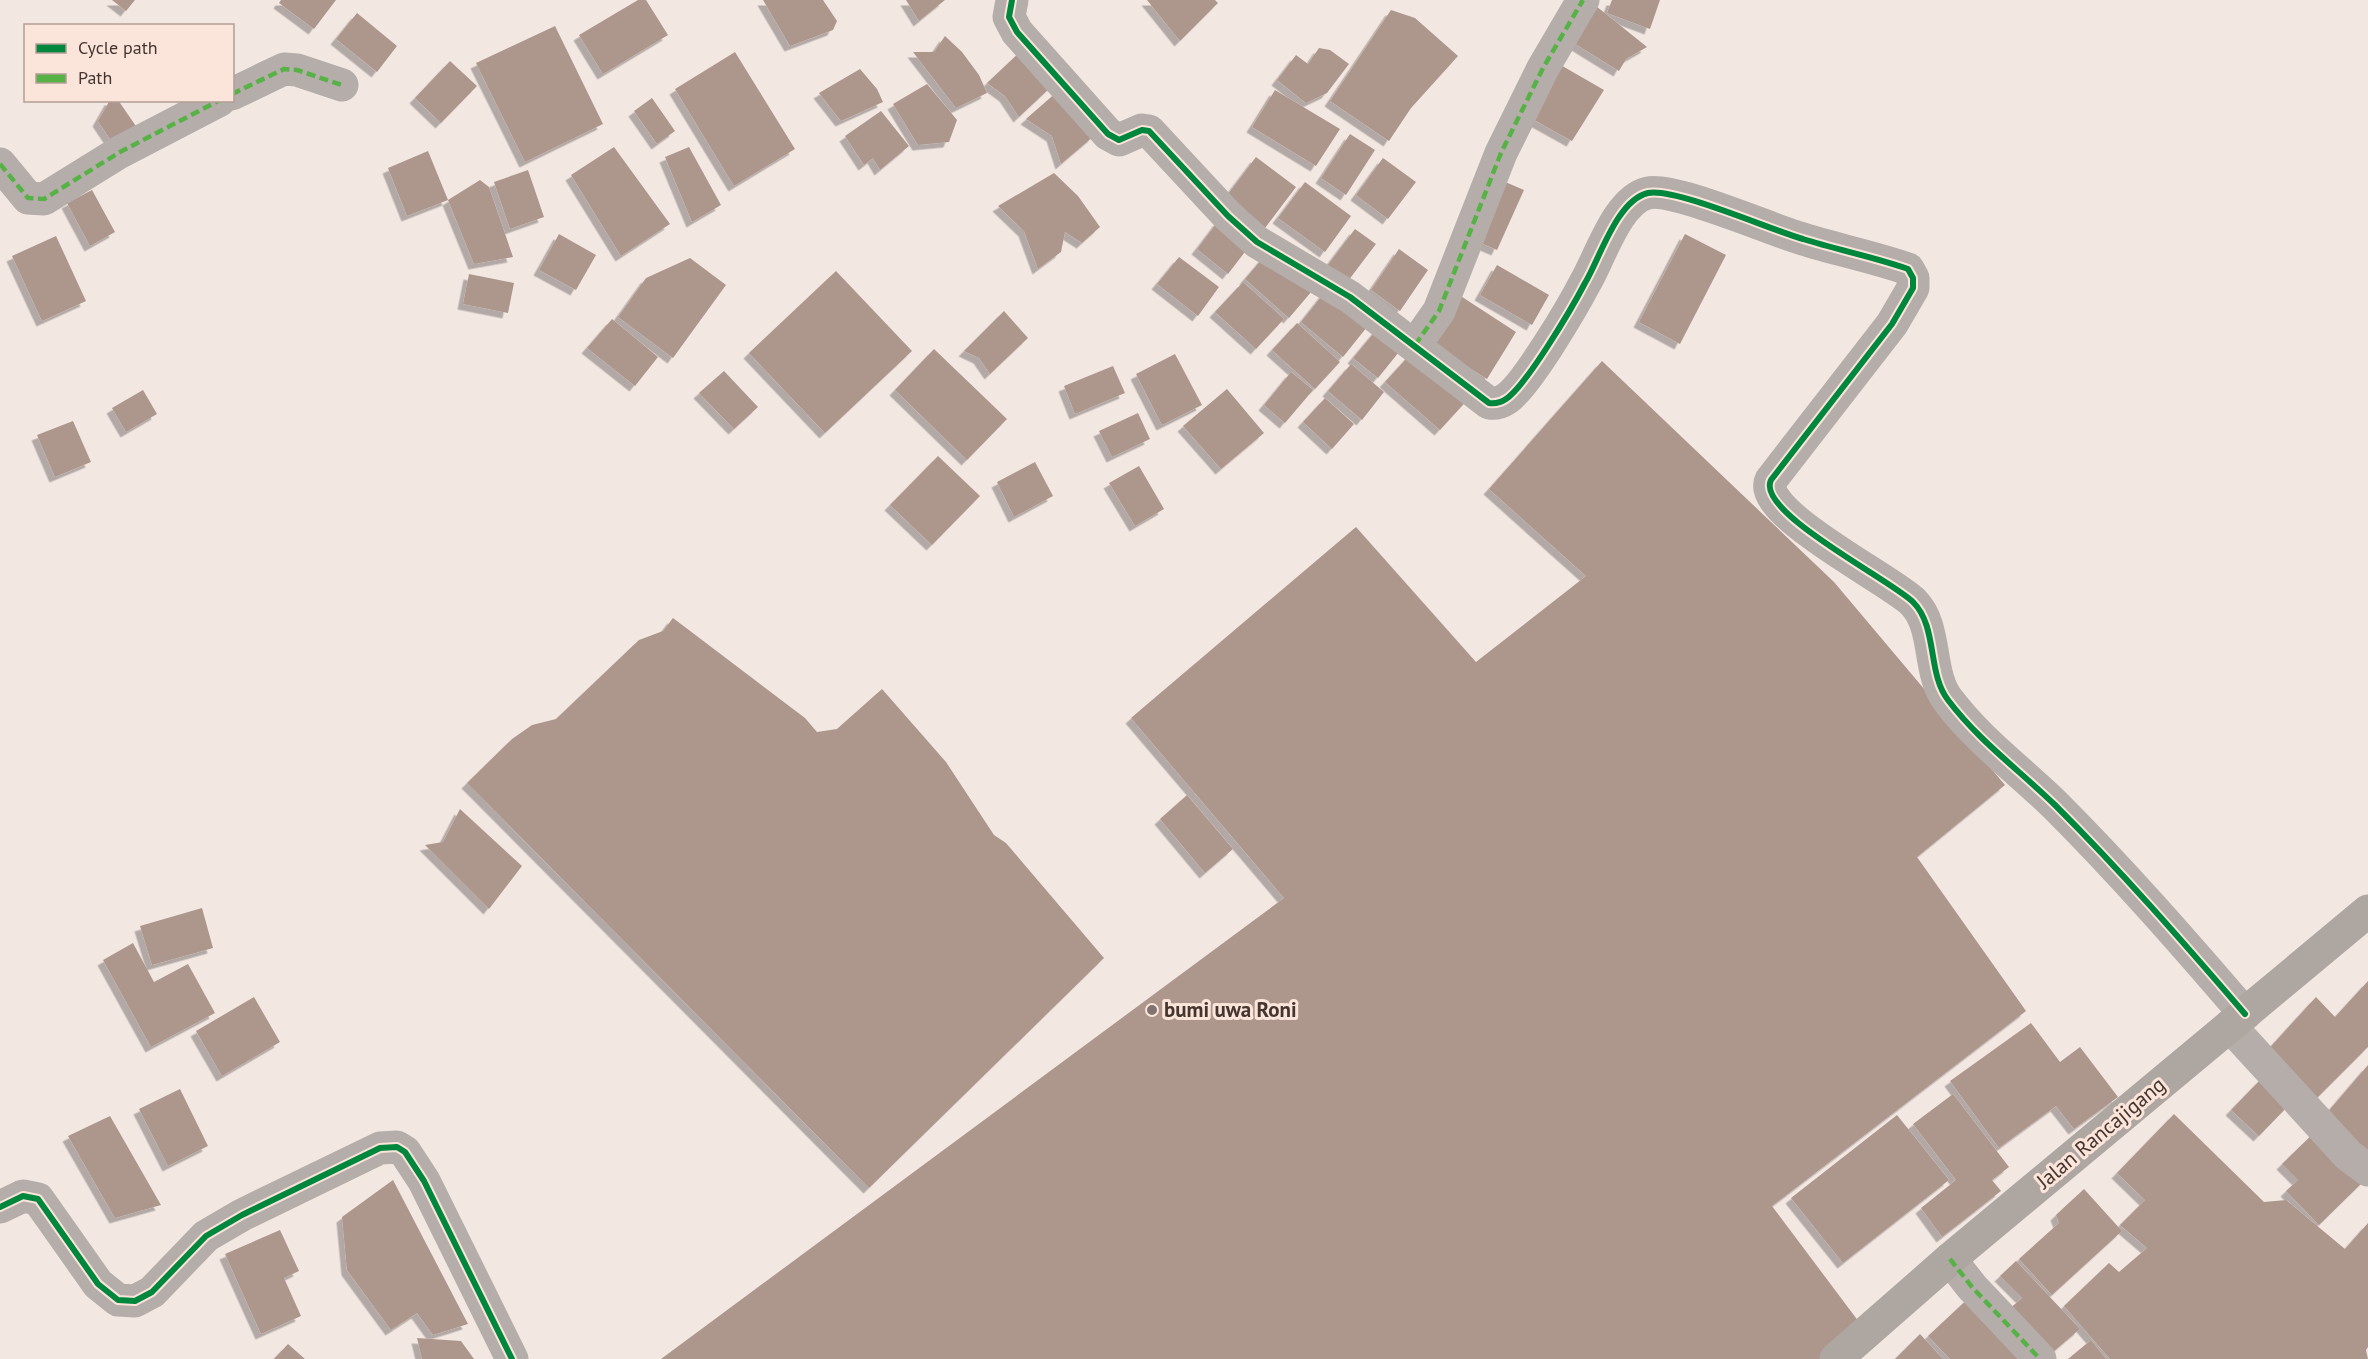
<svg xmlns="http://www.w3.org/2000/svg" width="2368" height="1359" viewBox="0 0 2368 1359" font-family="'PT Sans',sans-serif">
<style>
.building{fill:#ad978d;filter:url(#shadow)}
.lines{fill:none;stroke-linecap:round;stroke-linejoin:round}
.minor{stroke:#b5adaa;stroke-width:33}
.major{stroke:#aea6a1;stroke-width:33}
.quiet{stroke:#57b246;stroke-width:4.5;stroke-dasharray:9 4.5;stroke-linecap:butt}
.cycleway-casing{stroke:#fbe4da;stroke-width:10}
.cycleway{stroke:#00873e;stroke-width:6}
.poi-dot{fill:#81736e;stroke:#fbe4da;stroke-width:2}
.labels{text-anchor:middle;stroke-width:6;stroke-linejoin:round;paint-order:stroke}
.poi-label{font-size:21px;font-weight:bold;fill:#44352f;stroke:#fbe4da;text-anchor:start}
.street-label{font-size:21px;fill:#44352f;stroke:#fbe4da}
</style>
<defs>
<filter id="shadow"><feDropShadow dx="-5.5" dy="5.5" stdDeviation="0" flood-color="#0004"/></filter>
</defs>
<rect width="100%" height="100%" fill="#f3e7e2"/>
<!-- building -->
<path class="building" d="M112,0H135L126,11Z
M281,0H336L314,29L279,3Z
M638,0H646L668,35L603,74L579,35Z
M763,0H823L837,21L833,30L790,46Z
M906,0H945L919,21Z
M1147,0H1215L1218,3L1180,41Z
M1612,0H1660L1650,29L1607,13Z
M1591,2L1647,47L1626,59L1619,71L1564,37Z
M1391,10L1415,18L1458,56L1411,108L1389,141L1330,101Z
M357,13L397,46L377,72L336,39Z
M555,26L603,124L525,162L476,63Z
M945,36L962,52L979,75L987,93L956,108L913,52H934Z
M1319,48L1330,50L1349,64L1327,93L1306,103L1277,80L1296,55L1308,64Z
M1021,51L1053,85L1019,117L1005,96L987,83Z
M735,52L795,149L734,186L675,89Z
M1552,60L1604,90L1572,141L1525,115Z
M450,61L477,86L441,123L415,98Z
M860,69L877,89L883,102L841,121L819,93Z
M927,84L957,120L949,142L918,145L893,104Z
M1275,90L1340,129L1316,166L1252,127Z
M1058,91L1094,136L1061,164L1052,136L1026,119Z
M652,98L675,131L657,144L634,111Z
M110,100H118L140,132L116,148L98,121Z
M881,111L909,146L880,170L873,158L864,165L845,136Z
M1350,134L1375,150L1346,195L1321,178Z
M614,147L670,224L621,256L571,175Z
M689,147L721,205L692,222L665,157Z
M428,151L448,200L407,216L388,168Z
M1256,157L1296,187L1265,228L1225,198Z
M1383,158L1416,182L1388,219L1356,195Z
M528,170L544,217L510,229L494,182Z
M1054,173L1078,196L1100,227L1082,243L1065,232L1061,252L1038,269L1024,231L998,206Z
M1496,178L1524,190L1497,250L1469,238Z
M480,180L489,187L513,257L474,264L448,200Z
M1305,182L1351,216L1325,252L1278,218Z
M92,190L115,232L90,246L67,203Z
M1219,220L1251,244L1228,274L1197,249Z
M1355,229L1376,244L1348,281L1327,266Z
M559,234L596,255L576,290L539,270Z
M1685,234L1726,255L1680,344L1639,322Z
M56,236L86,301L42,321L12,256Z
M1399,249L1428,270L1400,311L1371,290Z
M1268,252L1312,291L1289,318L1245,279Z
M1179,257L1219,287L1198,316L1157,284Z
M690,258L726,285L673,358L618,317L646,278Z
M1497,265L1549,295L1532,325L1480,295Z
M836,271L912,351L825,433L749,353Z
M469,274L514,283L508,313L463,304Z
M1243,282L1284,319L1256,349L1215,312Z
M1328,288L1371,322L1343,357L1301,322Z
M1456,293L1516,332L1487,379L1426,340Z
M1004,311L1028,338L990,374L979,358L964,351Z
M612,319L658,357L635,386L587,348Z
M1383,322L1407,342L1378,378L1353,358Z
M1297,323L1340,362L1315,389L1272,350Z
M1416,348L1471,396L1440,430L1385,382Z
M934,349L1007,419L967,460L895,390Z
M1175,354L1202,405L1162,425L1136,374Z
M1602,361L1834,582L2005,785L1917,857L2026,1011L1772,1206L1862,1326L1821,1359H661L1284,898L1131,718L1356,527L1476,662L1586,576L1489,489Z
M1351,364L1384,392L1362,420L1328,391Z
M1113,366L1125,393L1075,414L1064,386Z
M724,371L758,407L734,429L699,393Z
M1291,372L1313,390L1285,423L1264,405Z
M1227,389L1264,433L1221,469L1183,426Z
M143,390L157,414L126,432L112,408Z
M1325,398L1354,424L1332,449L1303,422Z
M1138,413L1150,439L1112,457L1099,431Z
M73,421L91,462L55,477L37,435Z
M938,456L980,496L932,545L890,505Z
M1035,462L1053,496L1014,517L997,482Z
M1139,466L1164,509L1135,526L1109,483Z
M673,618L805,718L817,732L837,729L882,689L946,762L994,835L1006,843L1104,958L869,1188L467,783L512,739L532,725L556,719L639,640L663,631Z
M1187,795L1233,849L1205,873L1160,819Z
M460,809L522,866L489,909L425,845L443,842Z
M202,908L213,948L152,965L140,926Z
M133,943L154,982L188,964L215,1013L151,1047L103,960Z
M2368,981V1047L2313,1102L2263,1055L2316,997L2335,1017Z
M254,997L280,1042L222,1076L196,1031Z
M2031,1023L2060,1062L2080,1047L2118,1097L2074,1129L2056,1106L1999,1148L1950,1081Z
M2368,1065V1166L2320,1121Z
M2261,1079L2289,1105L2259,1136L2231,1110Z
M180,1089L208,1146L168,1166L139,1109Z
M1953,1094L2009,1167L1992,1180L2001,1191L1942,1237L1921,1208L1956,1180L1913,1124Z
M2174,1114L2264,1202L2286,1200L2345,1249L2368,1223V1347L2366,1350L2368,1359H2110L2064,1306L2109,1263L2119,1272L2147,1248L2120,1225L2145,1200L2117,1173Z
M1897,1115L1949,1180L1843,1263L1791,1198Z
M110,1116L161,1205L115,1218L68,1136Z
M2316,1131L2365,1180L2319,1225L2286,1191L2298,1180L2282,1164Z
M393,1180L468,1324L433,1335L417,1313L391,1330L347,1270L342,1217Z
M2084,1189L2122,1231L2052,1295L2019,1259L2059,1223L2056,1215Z
M280,1230L299,1271L284,1278L301,1316L261,1334L225,1254Z
M2016,1261L2080,1329L2047,1357L2006,1312L2022,1298L2000,1276Z
M1973,1294L2036,1359H1950L1928,1336Z
M1920,1334L1943,1359H1895Z
M417,1338L461,1341L474,1359H422Z
M2091,1340L2106,1359H2068Z
M288,1344L305,1359H274Z"/>
<g class="lines">
<!-- minor -->
<path class="minor" d="M1012,0L1009,17L1017,32L1108,134L1119,140L1142,130L1149,131L1228,216L1257,242L1350,297L1489,403C1495,404 1500,403 1506,399C1526,386 1572,308 1585,283C1600,258 1617,200 1648,193C1674,187 1771,230 1803,239C1838,250 1874,257 1908,269L1913,278V288L1892,324L1771,480C1755,512 1891,580 1913,602C1938,627 1927,673 1948,700C1978,740 2019,770 2055,805C2122,872 2184,943 2245,1014
M232,94L284,69L297,70L342,85
M0,164L28,198L44,199L120,152L220,100
M1415,345L1439,311L1501,153L1543,68L1583,0
M2230,1026L2348,1155L2368,1170
M0,1207L23,1196L38,1199L98,1284L118,1300L135,1301L152,1292L206,1236L242,1215L380,1148L397,1147L405,1152L424,1181L512,1359
M1950,1259L1972,1287L2040,1359"/>
<!-- major -->
<path class="major" d="M1836,1359L1950,1259L2368,911"/>
<!-- quiet -->
<path class="quiet" d="M232,94L284,69L297,70L342,85
M0,164L28,198L44,199L120,152L220,100
M1415,345L1439,311L1501,153L1543,68L1583,0
M1950,1259L1972,1287L2040,1359"/>
<defs>
<path id="cycleway" d="M1012,0L1009,17L1017,32L1108,134L1119,140L1142,130L1149,131L1228,216L1257,242L1350,297L1489,403C1495,404 1500,403 1506,399C1526,386 1572,308 1585,283C1600,258 1617,200 1648,193C1674,187 1771,230 1803,239C1838,250 1874,257 1908,269L1913,278V288L1892,324L1771,480C1755,512 1891,580 1913,602C1938,627 1927,673 1948,700C1978,740 2019,770 2055,805C2122,872 2184,943 2245,1014
M0,1207L23,1196L38,1199L98,1284L118,1300L135,1301L152,1292L206,1236L242,1215L380,1148L397,1147L405,1152L424,1181L512,1359"/>
</defs>
<!-- cycleway casing -->
<use href="#cycleway" class="cycleway-casing"/>
<!-- cycleway -->
<use href="#cycleway" class="cycleway"/>
</g>
<!-- markers -->
<circle class="poi-dot" cx="1152" cy="1010" r="6"/>
<g class="labels">
<!-- poi labels -->
<g class="poi-label">
<text x="1164" y="1017">bumi uwa Roni</text>
</g>
<!-- street labels -->
<g class="street-label">
<text transform="translate(2101 1133) rotate(-40)" y="7">Jalan Rancajigang</text>
</g>
</g>
<!-- legend -->
<rect x="24" y="24" width="210" height="78" fill="#fbe4da" stroke="#b29e96" stroke-width="1.5"/>
<rect x="36" y="44" width="30" height="9" fill="#00873e" stroke="#b29e96" stroke-width="1.5"/>
<text x="78" y="54" font-size="18" fill="#44352f">Cycle path</text>
<rect x="36" y="74" width="30" height="9" fill="#57b246" stroke="#b29e96" stroke-width="1.5"/>
<text x="78" y="84" font-size="18" fill="#44352f">Path</text>
</svg>
